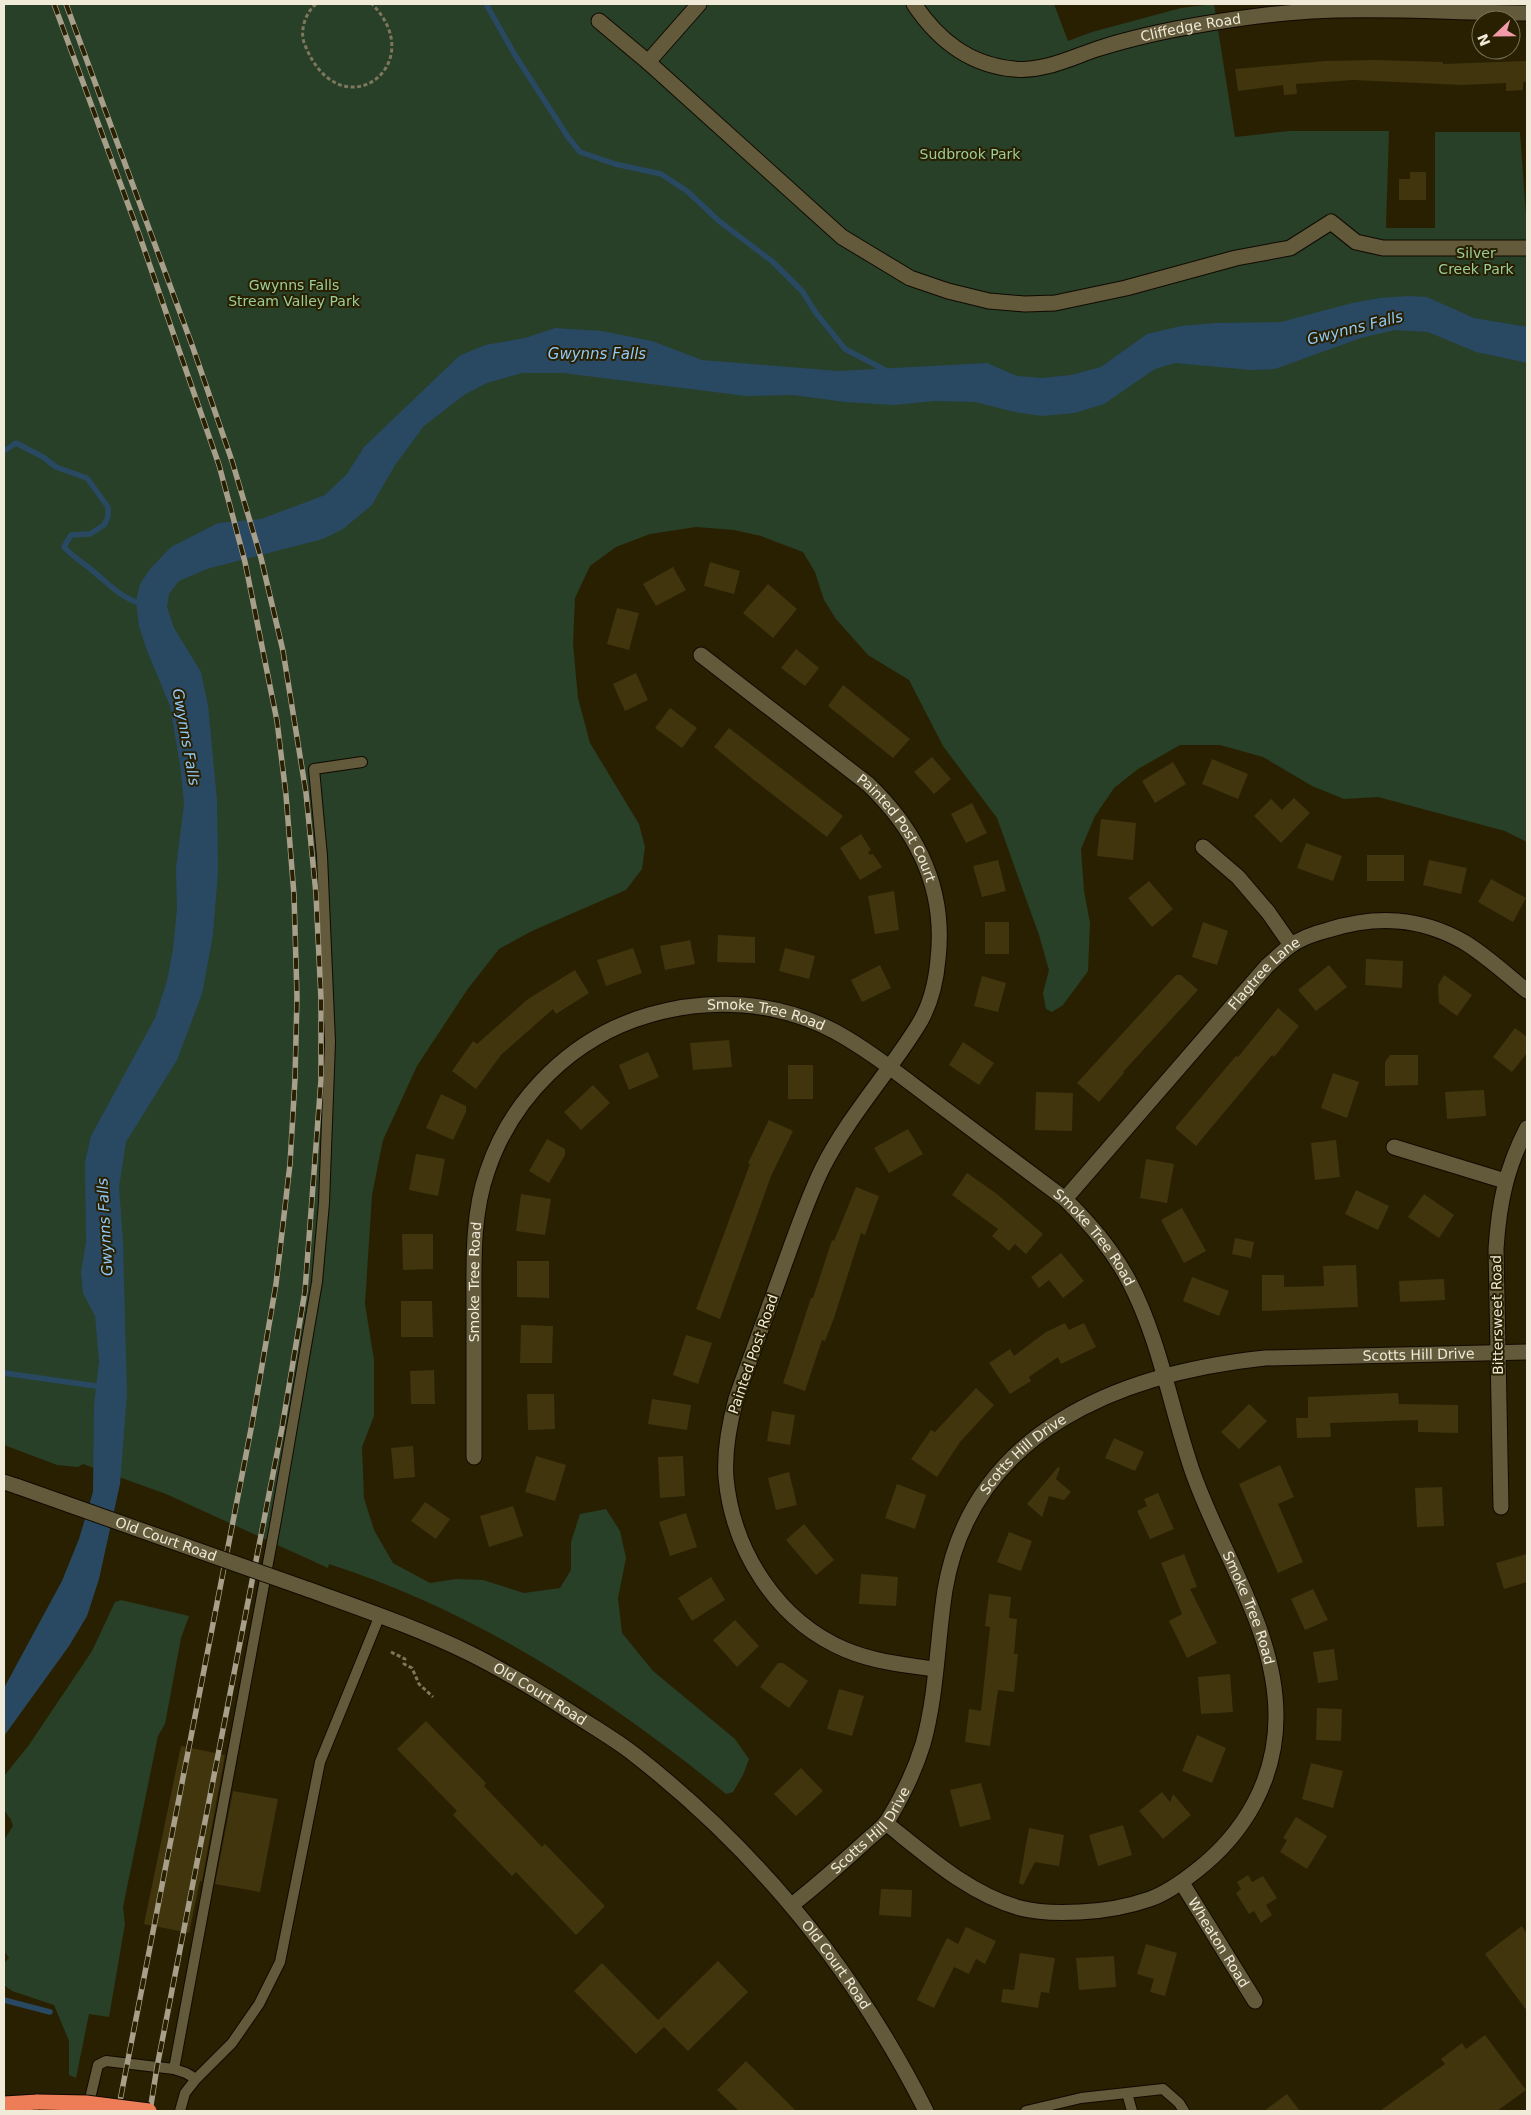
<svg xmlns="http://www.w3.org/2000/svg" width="1531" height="2115" viewBox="0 0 1531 2115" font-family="'DejaVu Sans',sans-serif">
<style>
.green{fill:#283f28}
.water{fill:#294962}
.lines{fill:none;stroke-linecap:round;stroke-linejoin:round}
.stream{stroke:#294962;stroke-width:5.5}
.building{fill:#41350e}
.lane-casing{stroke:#100a00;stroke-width:12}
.street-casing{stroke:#100a00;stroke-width:17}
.secondary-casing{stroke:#100a00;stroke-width:17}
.highway-casing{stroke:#100a00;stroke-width:17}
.path{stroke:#7e775e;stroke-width:3;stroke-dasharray:4 2.5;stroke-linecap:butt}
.lane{stroke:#63593b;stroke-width:10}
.street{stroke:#63593b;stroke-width:15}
.secondary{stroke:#63593b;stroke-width:15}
.highway{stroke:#ed7d57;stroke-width:15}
.rail-casing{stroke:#a79f8a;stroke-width:5.5}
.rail{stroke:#292002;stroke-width:4;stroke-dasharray:11;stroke-linecap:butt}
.secondary-bridge-casing{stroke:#100a00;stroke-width:17;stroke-linecap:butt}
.highway-bridge-casing{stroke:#100a00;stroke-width:17;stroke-linecap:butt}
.secondary-bridge{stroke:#63593b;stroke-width:15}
.highway-bridge{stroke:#ed7d57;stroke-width:15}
.labels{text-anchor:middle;stroke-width:4;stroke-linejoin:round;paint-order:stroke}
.street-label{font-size:14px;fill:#f0ead9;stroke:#292002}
.park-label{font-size:14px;fill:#9bcd9a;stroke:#292002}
.water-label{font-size:15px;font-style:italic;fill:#91c9f7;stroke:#292002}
</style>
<rect width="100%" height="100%" fill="#292002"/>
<!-- green -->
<path class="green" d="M4,4H1054L1068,41L1092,32L1181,8L1214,4L1235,137L1289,131H1389L1386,228H1435V132H1520L1527,229V842L1505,831L1378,797L1344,799L1312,786L1263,757L1220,745H1180L1138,769L1114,788L1095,816L1081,849L1084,891L1090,923L1088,971L1063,1005L1052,1012L1046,1009L1043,993L1049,970L1039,935L997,818L943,746L909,680L868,655L836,619L824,600L815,572L803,552L761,536L734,530L696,527L650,534L616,547L590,566L575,598L573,644L578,698L590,743L639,824L645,847L642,869L626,890L532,931L499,949L467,990L417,1066L383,1140L372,1195L365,1304L374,1360V1416L362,1447L364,1498L374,1530L393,1563L430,1583L456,1579L483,1580L524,1593L560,1588L571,1570V1542L580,1514L606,1509L620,1531L626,1558L618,1598L622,1633L653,1671L735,1739L749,1759L743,1775L733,1792L726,1794C607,1697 476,1611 329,1564L328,1568L166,1494L83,1464L78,1467L57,1465L4,1445Z
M121,1600L189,1616L181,1638L165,1724L158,1736L123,1907L125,1924L109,2017L89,2014L76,2078L69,2075V2041L54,2005L12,1991L4,1985V1963L9,1958L4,1951V1840L13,1826L11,1820L4,1810V1776L29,1745L92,1651L115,1602Z"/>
<!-- water -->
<path class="water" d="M1408,296L1427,297L1474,318L1527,327V363L1476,352L1428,332L1395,330L1361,338L1275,369L1251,370L1175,363L1155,369L1104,404L1075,413L1042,416L1015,412L975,402L935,401L894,405L845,402L793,395L746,396L563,373H522L487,383L464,395L424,426L395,465L372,505L343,529L323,539L207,569L179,581L169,594L167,607L174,628L201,672L208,705L217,800L218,871L213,935L202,994L177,1060L126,1142L119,1187L123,1242L127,1394L120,1484L99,1579L87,1616L69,1646L4,1736V1688L62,1581L79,1539L93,1492L94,1405L99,1361L95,1316L83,1293L81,1272L86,1242L85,1162L91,1136L155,1018L167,981L173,949L177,909L176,868L184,804L180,765L170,706L146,648L139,626L136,602L140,584L150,569L171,547L218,523L261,519L325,495L347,474L364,447L459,356L485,345L525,338L555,328L602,331L652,341L702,360L838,371L987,363L1017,376L1042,378L1071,375L1101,367L1147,334L1181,326L1216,323L1281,322L1352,303L1380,298Z"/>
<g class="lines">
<!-- stream -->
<path class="stream" d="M486,4L515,55L568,137L580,152L615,164L661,174L687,191L719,221L773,262L802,291L816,313L845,349L889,372
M4,451L16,443L43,457L56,467L87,478L108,507V517L104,525L90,534L71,535L64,547C73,557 84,563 94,572C110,585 122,599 143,604
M4,1373L103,1387
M4,2000L50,2012"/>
</g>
<!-- building -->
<path class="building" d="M1375,60L1443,62V64L1527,61V82H1523V90L1506,91V83L1462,85L1353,80L1296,84L1297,94L1284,95L1283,85L1238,91L1235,69L1325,61Z
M1410,172H1426V200H1399V179H1410Z
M710,562L740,571L734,594L704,586Z
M673,567L686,590L656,606L643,584Z
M768,584L797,609L773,638L743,613Z
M617,608L639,613L629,650L607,644Z
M796,649L819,668L805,686L781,668Z
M636,673L648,700L625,711L613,684Z
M843,685L910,739L893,758L828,706Z
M670,708L697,728L682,748L655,728Z
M729,728L843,816L827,837L754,780L714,747Z
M932,757L951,779L934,794L914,772Z
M1212,759L1248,774L1238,799L1202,784Z
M1173,762L1186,784L1155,803L1142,781Z
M1294,798L1310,813L1281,843L1254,816L1271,799L1282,810Z
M972,803L987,833L966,843L951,814Z
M1101,819L1136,823L1133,860L1097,856Z
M861,834L871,850L868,852L870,855L873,854L882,867L860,880L840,848Z
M1306,843L1342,856L1333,881L1297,868Z
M1367,855H1404V881H1367Z
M998,860L1006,891L982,897L973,866Z
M1429,860L1467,868L1461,894L1423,885Z
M1491,879L1526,898L1513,922L1478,902Z
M1149,881L1173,909L1152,927L1128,898Z
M894,891L899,930L875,934L868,896Z
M985,922H1009V954H985Z
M1203,922L1228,931L1217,965L1192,957Z
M718,935L755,937V963L717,962Z
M690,940L695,964L665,970L660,946Z
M633,948L642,973L606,986L597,960Z
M785,948L815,956L809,979L779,971Z
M1366,959L1403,961L1402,988L1365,985Z
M880,965L891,988L862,1002L851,980Z
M1329,965L1347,987L1316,1011L1298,990Z
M575,970L589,993L556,1014L553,1009L501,1055L476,1089L452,1071L473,1041L477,1044L528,999Z
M1176,975H1181L1198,990L1123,1072L1124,1073L1099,1102L1077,1083Z
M1444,975L1472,995L1457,1016L1439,1003L1438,985Z
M982,976L1006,983L998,1012L974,1006Z
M1278,1008L1299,1026L1274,1057L1272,1055L1196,1146L1175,1128L1236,1056L1238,1057Z
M1515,1028L1527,1037V1053L1512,1072L1493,1057Z
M729,1040L732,1067L693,1070L690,1043Z
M963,1042L994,1063L979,1085L949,1065Z
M648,1052L659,1077L629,1090L619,1065Z
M1390,1055H1418V1085L1385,1086V1062Z
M788,1065H813V1099H788Z
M1333,1073L1359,1082L1347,1118L1321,1108Z
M593,1085L610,1103L581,1130L564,1112Z
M1484,1090L1486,1116L1447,1119L1445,1092Z
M1036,1092L1073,1093L1072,1131L1035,1130Z
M441,1094L466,1106V1112L453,1140L426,1128Z
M769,1120L793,1131L771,1176L720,1319L696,1309L750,1164L748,1163Z
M908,1129L923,1154L889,1173L874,1148Z
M547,1139L565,1149V1155L549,1183L529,1171Z
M1336,1140L1340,1177L1315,1180L1311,1143Z
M416,1154L445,1159L438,1196L409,1190Z
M1146,1159L1174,1164L1167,1203L1140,1198Z
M967,1173L997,1194L1043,1234L1026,1254L1015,1244L1009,1251L992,1236L998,1229L952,1195Z
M856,1187L879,1196L865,1235L861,1233L834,1318L825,1341L822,1340L805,1391L783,1383L811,1298H813L832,1240L834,1241Z
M1356,1190L1389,1206L1378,1230L1345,1214Z
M521,1194L551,1199L545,1235L516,1231Z
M1424,1194L1454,1215L1439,1238L1408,1217Z
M1182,1208L1206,1251L1184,1263L1161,1220Z
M402,1234H433V1269L403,1270Z
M1235,1238L1254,1242L1251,1258L1232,1254Z
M1061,1253L1084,1281L1063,1298L1049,1280L1039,1288L1031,1277Z
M517,1261H549V1298L517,1297Z
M1356,1265L1358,1307L1262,1311V1275H1284V1287L1324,1286L1323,1266Z
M1192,1277L1229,1291L1219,1316L1183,1301Z
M1444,1279L1445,1300L1400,1302L1399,1281Z
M401,1301H432L433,1337H401Z
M1065,1323L1069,1330L1084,1323L1096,1347L1061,1364L1058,1357L1029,1377L1031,1381L1010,1394L989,1363L1010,1349L1014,1356L1046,1332Z
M521,1325L553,1326L552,1363H520Z
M686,1335L712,1343L698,1384L673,1375Z
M434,1370L435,1404H411L410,1371Z
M976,1388L994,1405L960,1442L937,1477L911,1459L931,1430L935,1432Z
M1398,1393L1399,1404L1458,1405V1433L1418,1432V1420L1330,1423L1331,1437L1297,1438L1296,1418H1308V1397Z
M527,1394H554L555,1429L528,1430Z
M652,1399L691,1405L687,1430L648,1424Z
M1249,1404L1267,1421L1239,1449L1221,1432Z
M772,1411L795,1415L790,1445L767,1441Z
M1114,1438L1144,1452L1135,1471L1105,1458Z
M413,1446L415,1477L394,1479L391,1448Z
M536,1456L566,1465L555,1501L525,1492Z
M683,1456L685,1496L660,1498L658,1457Z
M1280,1465L1294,1497L1278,1504L1303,1562L1278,1573L1239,1484Z
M1058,1467L1060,1468L1056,1479L1071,1492L1064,1500L1049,1496L1042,1517L1027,1504Z
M789,1472L797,1505L776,1510L768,1478Z
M897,1484L926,1495L915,1529L885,1518Z
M1442,1487L1444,1526L1417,1527L1415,1488Z
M1158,1493L1174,1529L1150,1539L1137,1511L1147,1506L1144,1499Z
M425,1502L450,1519L436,1539L411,1521Z
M513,1506L523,1536L489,1547L480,1516Z
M686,1513L697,1547L670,1556L659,1522Z
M804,1524L834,1560L816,1575L786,1540Z
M1009,1532L1032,1541L1021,1571L997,1562Z
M1184,1554L1197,1587L1190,1589L1217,1643L1187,1658L1169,1621L1182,1614L1161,1563Z
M1527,1554V1582L1504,1589L1496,1563Z
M861,1574L898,1577L896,1606L859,1604Z
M711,1577L725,1600L692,1621L678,1598Z
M1313,1589L1328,1620L1305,1630L1291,1599Z
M989,1594L1011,1597L1009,1618L1017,1619L1014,1654H1018L1014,1692L998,1690L990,1746L965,1742L969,1709L981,1711L990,1627L985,1626Z
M735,1620L759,1646L737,1667L713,1640Z
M1334,1649L1338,1680L1318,1683L1313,1652Z
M778,1663H783L808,1681L789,1708L760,1687Z
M1230,1674L1233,1712L1201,1714L1198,1677Z
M839,1689L864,1696L852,1736L827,1729Z
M1317,1708L1342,1709L1341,1741L1316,1740Z
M426,1721L486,1783L484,1786L542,1847L545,1844L605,1906L576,1935L516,1872L512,1876L453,1815L457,1811L397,1749Z
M1197,1735L1226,1748L1212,1783L1182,1771Z
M181,1746L225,1755L202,1881H200L189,1933L144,1924Z
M1311,1763L1343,1771L1333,1808L1302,1799Z
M801,1768L823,1791L796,1816L774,1794Z
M981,1783L991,1819L960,1827L950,1790Z
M233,1791L278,1799L260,1892L215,1884Z
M1162,1792L1170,1802L1173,1794L1191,1815L1163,1839L1139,1811Z
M1296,1817L1327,1836L1307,1869L1280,1852L1287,1840L1283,1838Z
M1123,1825L1132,1855L1098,1866L1089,1835Z
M1029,1828L1064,1835L1059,1866L1035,1862L1023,1885L1019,1883Z
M1248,1875L1252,1882L1263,1876L1277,1898L1266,1905L1272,1915L1261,1923L1254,1911L1249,1914L1236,1893L1241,1889L1237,1882Z
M881,1889L912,1890L911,1917L879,1915Z
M1522,1926L1527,1934V2011L1485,1954Z
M966,1927L996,1941L985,1964L976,1959L969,1974L954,1967L934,2008L917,2000L947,1938L958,1944Z
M1146,1944L1177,1953L1165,1996L1150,1992L1154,1979L1137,1974Z
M1020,1953L1055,1958L1049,1993L1041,1992L1038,2008L1001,2002L1003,1989L1014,1990Z
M1114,1956L1116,1987L1079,1990L1076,1958Z
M718,1961L748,1992L688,2051L664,2027L636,2054L574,1991L602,1963L658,2020Z
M1485,2035L1526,2090L1497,2111H1380L1445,2064L1441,2059L1462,2043L1466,2049Z
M746,2061L796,2111H739L717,2090Z
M1287,2094L1300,2111H1264Z"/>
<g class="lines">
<defs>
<path id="lane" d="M174,2069L276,1520L317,1282L324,1203L330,1042L322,856L314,769L362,762
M1127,2093L1132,2111
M87,2111L98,2065L106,2061L174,2069L186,2073L196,2079
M180,2111L185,2093L196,2079L232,2043L259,2004L280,1962L320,1762L380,1615
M1026,2111L1081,2098L1163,2089L1179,2103L1184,2111"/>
<g id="street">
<path id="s1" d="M914,4C938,40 969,65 1014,69C1043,72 1070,58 1097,49C1131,38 1168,30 1204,24C1240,18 1276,13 1312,11C1384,7 1456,13 1527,13"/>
<path d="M599,21L648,62L842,237L910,278L948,291L989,301L1025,304L1055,303L1126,288L1236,258L1290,248L1331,222L1356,242L1383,248H1527"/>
<path d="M648,62L699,4"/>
<path id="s2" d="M701,655L868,784C918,832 946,889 938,959C936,983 930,1007 917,1027C887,1075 848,1117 822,1169C806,1202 795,1236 782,1271C767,1313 751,1356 736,1399C729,1425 724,1451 726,1478C733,1551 777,1621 846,1650C875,1662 905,1665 935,1669"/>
<path d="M1203,847L1238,877L1268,912L1291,945"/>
<path d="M1394,1147L1505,1181"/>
<path id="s3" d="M1065,1199L1267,966C1275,959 1282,952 1290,946C1301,938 1316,933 1328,930C1376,915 1420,917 1464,942C1487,956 1507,975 1527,991"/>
<path id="s4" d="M474,1457C474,1407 474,1357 474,1307C474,1262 472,1215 487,1172C512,1097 573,1037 649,1015C711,997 776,1001 834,1031C869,1050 901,1076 933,1100C977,1133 1021,1166 1065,1199C1090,1224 1112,1249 1129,1281C1160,1340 1171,1410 1193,1473C1221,1553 1276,1630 1276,1716C1276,1779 1245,1833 1196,1871C1182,1882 1167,1893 1150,1899C1127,1907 1103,1911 1080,1912C1060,1913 1039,1913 1020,1908C969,1894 926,1855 886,1823"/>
<path d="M1501,1507L1496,1249C1499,1203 1506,1169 1527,1128"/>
<path id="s5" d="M1182,1883L1255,2001"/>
<path id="s6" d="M792,1905C817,1885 841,1864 865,1842C872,1835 882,1829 888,1820C902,1797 915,1770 923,1744C937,1694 937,1641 945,1590C972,1430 1122,1373 1265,1358L1527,1352"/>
</g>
<g id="secondary">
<path d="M4,1482L19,1487"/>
<path id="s7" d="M307,1589C362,1609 418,1628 471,1654C507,1672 541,1693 575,1715C595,1728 616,1740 635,1755C759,1852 855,1970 926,2111"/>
</g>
<path id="highway" d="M4,2104L38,2102"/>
</defs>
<!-- lane casing -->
<use href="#lane" class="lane-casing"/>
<!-- street casing -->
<use href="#street" class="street-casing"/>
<!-- secondary casing -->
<use href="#secondary" class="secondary-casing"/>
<!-- highway casing -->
<use href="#highway" class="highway-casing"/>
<!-- path -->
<path class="path" d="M316,4C305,13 299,32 305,45C340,133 432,65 372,4
M391,1652L405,1659L404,1664L412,1668L419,1684L433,1697"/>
<!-- lane -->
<use href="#lane" class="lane"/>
<!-- street -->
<use href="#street" class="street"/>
<!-- secondary -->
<use href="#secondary" class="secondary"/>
<!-- highway -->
<use href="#highway" class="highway"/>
<defs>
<path id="rail" d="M54,4L139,234L179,350L219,465L245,562L277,721L286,795L294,895L297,997L295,1079L290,1164L276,1284L252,1424L118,2111
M66,4L192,345L232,461L261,558L283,651L306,793L316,894L321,999V1080L305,1291L282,1428L157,2067L150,2111"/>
</defs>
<!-- rail casing -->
<use href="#rail" class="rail-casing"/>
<!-- rail -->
<use href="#rail" class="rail"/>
<defs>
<g id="secondary-bridge">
<path id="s8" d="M19,1487L307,1589"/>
</g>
<path id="highway-bridge" d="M38,2102L86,2103L149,2111"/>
</defs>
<!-- secondary-bridge casing -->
<use href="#secondary-bridge" class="secondary-bridge-casing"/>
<!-- highway-bridge casing -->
<use href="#highway-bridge" class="highway-bridge-casing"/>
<!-- secondary-bridge -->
<use href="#secondary-bridge" class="secondary-bridge"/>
<!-- highway-bridge -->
<use href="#highway-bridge" class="highway-bridge"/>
</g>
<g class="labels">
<!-- street labels -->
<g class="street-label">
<text dy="5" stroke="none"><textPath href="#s1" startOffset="306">Cliffedge Road</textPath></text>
<text dy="5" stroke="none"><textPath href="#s2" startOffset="264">Painted Post Court</textPath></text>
<text dy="5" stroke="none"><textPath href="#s3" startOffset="301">Flagtree Lane</textPath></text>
<text dy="5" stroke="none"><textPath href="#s4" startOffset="640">Smoke Tree Road</textPath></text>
<text dy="5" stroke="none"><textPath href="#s4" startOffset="1045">Smoke Tree Road</textPath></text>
<text dy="5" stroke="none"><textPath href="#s4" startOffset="175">Smoke Tree Road</textPath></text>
<text transform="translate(1497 1315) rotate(-91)" y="5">Bittersweet Road</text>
<text transform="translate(753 1354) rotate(-71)" y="5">Painted Post Road</text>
<text dy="5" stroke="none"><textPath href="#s6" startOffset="949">Scotts Hill Drive</textPath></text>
<text dy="5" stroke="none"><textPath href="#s6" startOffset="529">Scotts Hill Drive</textPath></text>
<text dy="5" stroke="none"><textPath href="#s8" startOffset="156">Old Court Road</textPath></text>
<text dy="5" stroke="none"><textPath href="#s4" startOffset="1450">Smoke Tree Road</textPath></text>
<text dy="5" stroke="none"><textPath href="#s7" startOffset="256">Old Court Road</textPath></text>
<text dy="5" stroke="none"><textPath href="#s6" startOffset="109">Scotts Hill Drive</textPath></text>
<text dy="5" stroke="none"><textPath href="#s5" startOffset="70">Wheaton Road</textPath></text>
<text dy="5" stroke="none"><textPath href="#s7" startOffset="661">Old Court Road</textPath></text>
</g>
<!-- park labels -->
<g class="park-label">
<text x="970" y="159">Sudbrook Park</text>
<text x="1476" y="258">Silver<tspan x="1476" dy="16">Creek Park</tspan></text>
<text x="294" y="290">Gwynns Falls<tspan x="294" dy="16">Stream Valley Park</tspan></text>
</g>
<!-- water labels -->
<g class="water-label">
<text transform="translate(1355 328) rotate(-14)" y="5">Gwynns Falls</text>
<text x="597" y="359">Gwynns Falls</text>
<text transform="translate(186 737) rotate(80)" y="5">Gwynns Falls</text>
<text transform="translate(105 1227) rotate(-93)" y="5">Gwynns Falls</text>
</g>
</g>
<!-- border -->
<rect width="1531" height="2115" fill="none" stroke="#f0ead9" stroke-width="10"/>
<!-- north arrow -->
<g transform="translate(1496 35) rotate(248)"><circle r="24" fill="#292002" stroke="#797158"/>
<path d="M0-4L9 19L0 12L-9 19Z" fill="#f39aaa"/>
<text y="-8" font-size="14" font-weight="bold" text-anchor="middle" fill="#f0ead9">N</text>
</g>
</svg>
